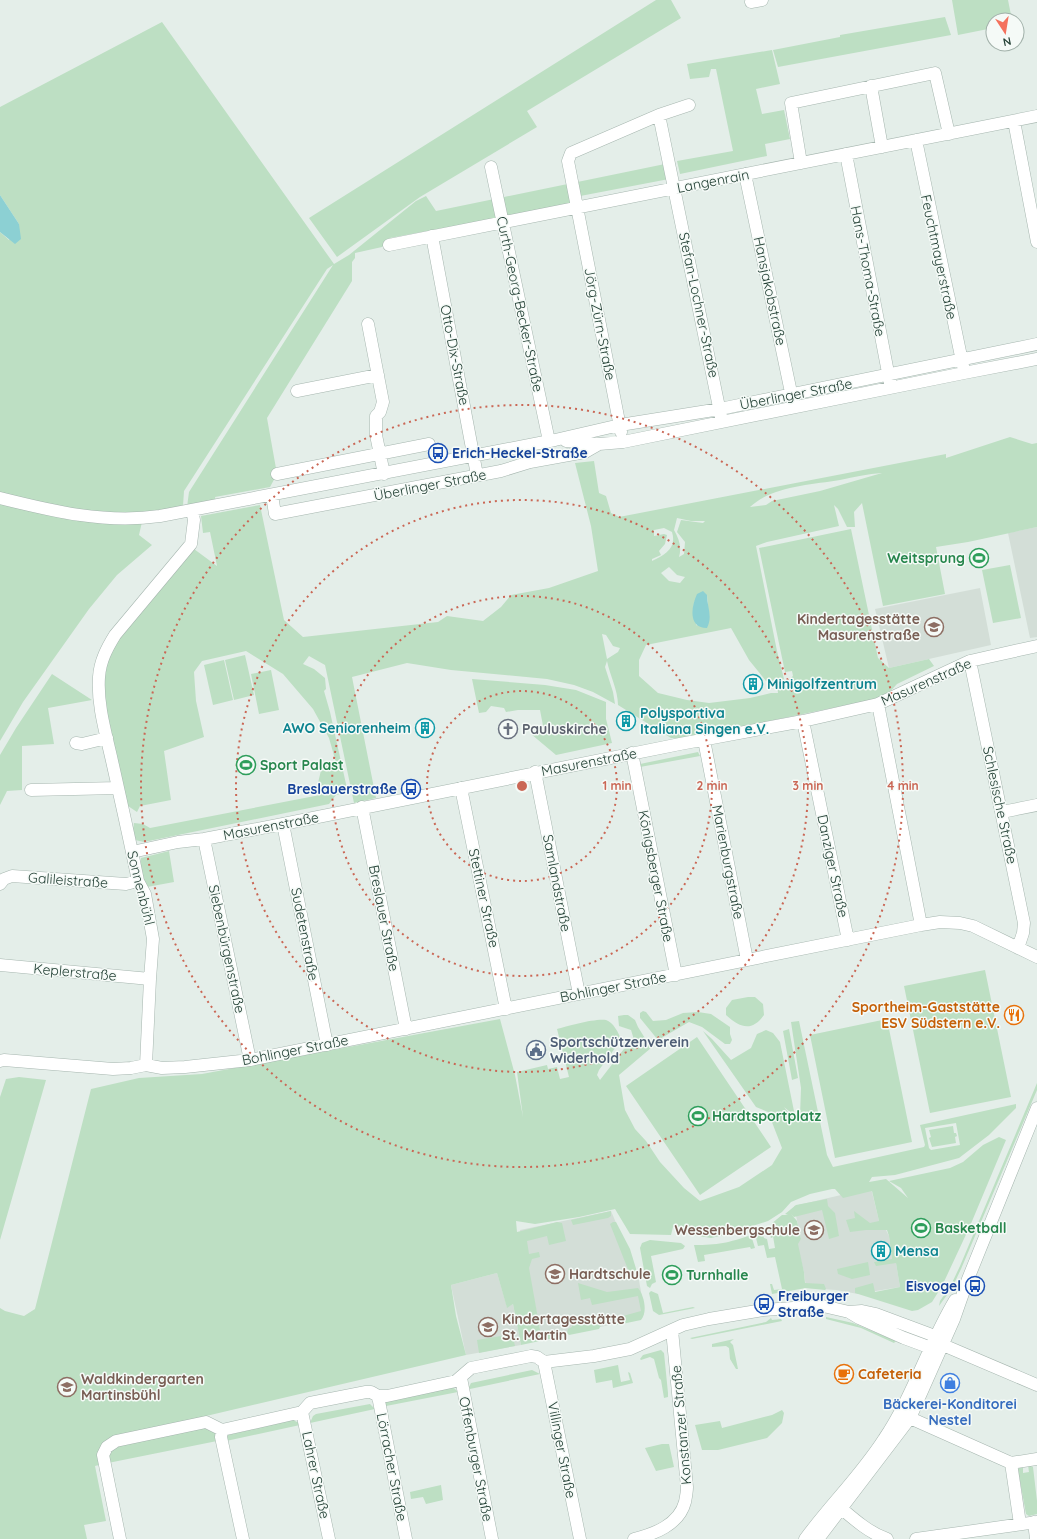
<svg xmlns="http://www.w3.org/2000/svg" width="1037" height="1539" viewBox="0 0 1037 1539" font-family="Quicksand,sans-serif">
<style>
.built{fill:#d3ded7}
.green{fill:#bddfc3;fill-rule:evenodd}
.water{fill:#8cd0d3}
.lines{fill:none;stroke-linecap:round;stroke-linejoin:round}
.minor-casing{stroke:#a6b6af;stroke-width:13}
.minor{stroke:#fff;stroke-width:12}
.ring{fill:none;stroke:#ca6755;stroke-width:2;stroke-dasharray:2 4}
.labels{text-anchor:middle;stroke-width:3;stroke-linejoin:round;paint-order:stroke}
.street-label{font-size:14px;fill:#234035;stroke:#f5faf7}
.transit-label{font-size:14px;font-weight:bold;fill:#164399;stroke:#f5faf7;text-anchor:start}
.leisure-label{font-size:14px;font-weight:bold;fill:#27864d;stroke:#f5faf7;text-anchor:start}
.education-label{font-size:14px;font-weight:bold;fill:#785e54;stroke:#f5faf7;text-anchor:start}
.culture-label{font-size:14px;font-weight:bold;fill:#0d838f;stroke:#f5faf7;text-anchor:start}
.worship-label{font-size:14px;font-weight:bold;fill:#5b616d;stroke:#f5faf7;text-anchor:start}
.food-label{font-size:14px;font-weight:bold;fill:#c56008;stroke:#f5faf7;text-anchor:end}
.service-label{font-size:14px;font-weight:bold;fill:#4e5e75;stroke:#f5faf7;text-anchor:start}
.shop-label{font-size:14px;font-weight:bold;fill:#366cbe;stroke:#f5faf7}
.centre{fill:#ca6755;stroke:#f5faf7;stroke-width:2}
.ring-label{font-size:12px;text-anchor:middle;font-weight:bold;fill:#ca6755;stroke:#f5faf7;stroke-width:3;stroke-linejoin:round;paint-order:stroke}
</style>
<rect width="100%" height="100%" fill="#e4eee9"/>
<!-- built -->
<path class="built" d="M1037,527V637L1030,638L1008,533Z
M980,588L991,645L889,668L875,609Z
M871,1188L879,1221L886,1230L889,1236L892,1259L896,1263L900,1287L858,1294L836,1290L806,1288L804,1272L797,1244L801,1239L794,1206Z
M611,1211L638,1275L644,1308L634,1320L542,1339L520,1230Z
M497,1273L507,1307L513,1304L521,1345L466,1355L451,1285Z"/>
<!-- green -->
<path class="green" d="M656,0H671L681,18L527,111L537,127L420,197L337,257L309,218Z
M952,0H1008L1012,20H993V28L958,35Z
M945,17L951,35L778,67L773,50L840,37V35Z
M162,22L334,264L349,255L416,201L426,196L436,211L665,164L669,179L575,197L576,203L390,238L382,247L355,253V258L352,262V281L267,418L277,474L270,487L215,497L216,502L187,507L189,492L333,265L327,269L184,491L183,506L144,513L139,535L152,545L117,575L89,609L23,702L0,741V232L9,240L19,224L0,195V107Z
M772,50L780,84L756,89L762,114L784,110L790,139L765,144L767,156L680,174L677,161L733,151L716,69H711L709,77L690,79L687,64Z
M1010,437L1032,444L1037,443V527L968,542L936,547L945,594L883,606L862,503L854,512L855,527H847L838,509L834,505L839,526L767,542L756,546L777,651L785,683L793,676L792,671L785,672L759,548L851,529L878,658L889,668L929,659L934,666L897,684L885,697L683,739L671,738L618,705C618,690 610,676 607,661L605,667L613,692L615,704L593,692L574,685L547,679L451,670L407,663L352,677L376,798L354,803L325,665L309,656L303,664L314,669L325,678L326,689L324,691L330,712L348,793L336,795L329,804L144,842L135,840L133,830L134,823L143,824L150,828L320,795L318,783L322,766H337L329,738L313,709L283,674L246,651L202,661L194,672L196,701L204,737L164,751L171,800L140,806L137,812L128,806L105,704L103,690L106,664L118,639L194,549L217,566L210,532L203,533L201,516L260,505L284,620L303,637L438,622L447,616L483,621L501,607L511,595L549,588L598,571L591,526L575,463L594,461L599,493L606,496L611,513L619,517L946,454V458ZM882,473L820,491L772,501L766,505L750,507C773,486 810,485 840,480C854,477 868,474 882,473ZM677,518L691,521H705L703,523L681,520L677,532L685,542L684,554L679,557C682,547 679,539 674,530ZM664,528L672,532C677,548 665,555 652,561V559L661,555L659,551L665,544L667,535L664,534L654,536V530ZM669,567L677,575L685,577L680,583L669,581L661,573ZM707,595L708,605L697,626L693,617L694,602ZM731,628L749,660L766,681L777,683L778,693H771L750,698L709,703L687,700L658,693L639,676V660L646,645ZM602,634L606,635L613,646L620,648L618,652L607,659Z
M1010,565L1021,618L993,623L982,570Z
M245,655L254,695L234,700L225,660Z
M224,660L233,700L213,705L204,665Z
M271,670L279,710L259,714L251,674Z
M52,674L92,700L48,708L54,744L22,746V790L7,791L0,805V755L16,728Z
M472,679L545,685L576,690L606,702V719L612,743L556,755L531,734L544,731L540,710H518L506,712L504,708L491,706L486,712L479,713Z
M698,752L700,756L640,767V764Z
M169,851L174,882L147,887L140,875L141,858Z
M985,970L1011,1097L930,1113L904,986Z
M748,997H755L763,1004L764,1015C752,1032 740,1028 726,1015V1008L732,1000Z
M643,1011L646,1012L653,1021L666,1020L683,1013L698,1012L711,1014L730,1027V1034L732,1040L730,1044H725L702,1027L689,1022L658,1040L640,1018V1013Z
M624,1015H628L635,1020L638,1027L651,1048L619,1075L625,1110L635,1129L646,1141L660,1162L684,1188L700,1201L739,1187L772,1165L782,1148L768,1112L756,1107L703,1031L712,1039L731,1060L751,1048L757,1034L766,1030L773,1033L780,1042L795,1116L784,1107L792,1117L800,1116L801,1088L791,1022L799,1021L827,1155L833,1167L924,1147L925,1145L920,1125L1016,1104V1108L989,1135L959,1158L895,1175L872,1177L869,1182L886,1179L908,1198L901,1188L889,1181L950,1168L963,1162L983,1145L999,1137L1006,1140L970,1226L942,1286L932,1302L918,1310L912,1311L855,1293V1288L873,1283L875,1292L900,1287L896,1263L876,1266L874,1262L892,1259L889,1236L887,1230H866L850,1232L846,1220L855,1218L854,1211L870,1223L879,1221L872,1191L843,1198L835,1189H832L810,1194L791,1202L782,1212L768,1221L728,1234L711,1238L681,1233V1228L673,1227L671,1235L630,1234L615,1209L579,1217L535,1224L516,1221L517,1232L557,1222L562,1223L566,1241L549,1245L547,1236L527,1241L529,1254L539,1252L540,1257L532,1259L529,1268L541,1335L554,1333V1338L521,1345L513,1304L507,1308L497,1273L451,1285L456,1316L466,1355L121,1436L103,1464L95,1466L106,1521L84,1525L87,1539H0V1308L5,1311L24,1316L35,1309L91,1089L139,1078L202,1074L500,1019L515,1075L523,1117L517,1072L547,1065L548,1069L557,1067L560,1079L569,1077L557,1029C567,1026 596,1018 606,1020C613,1022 619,1033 621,1040L599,1070L597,1075L600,1080L627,1045L635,1043L631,1030L619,1026L618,1016ZM956,1123L960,1145L931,1150L929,1148L925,1128Z
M887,1019L912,1142L835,1158L810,1035Z
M789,1029L798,1078L792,1080L783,1031Z
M697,1037L771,1147L700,1195L626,1086Z
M19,1077L46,1080L0,1240V1097L6,1079Z
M1037,1083V1090L961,1269L952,1288L939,1306L940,1301L951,1285L960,1266Z
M953,1126L954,1133H956L957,1136L955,1137L956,1143L932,1147L929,1138L931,1137L929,1130Z
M827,1199L828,1206L835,1213L839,1236L829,1239L822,1210L794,1217L791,1214L797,1221L801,1239L798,1244L804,1272L805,1283L824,1284L826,1289L825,1290L806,1288L772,1294L770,1284H772L774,1290L782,1289L775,1257L767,1258L764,1245L758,1246L755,1234L771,1228L773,1237L771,1238L769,1230L762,1233L764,1238L767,1239L769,1249L775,1248L771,1224L782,1215H788L785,1214L796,1205Z
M611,1211V1216L608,1218L573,1225L571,1220Z
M613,1222H616L630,1249L638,1275L637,1278L631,1277L610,1224Z
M751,1235L755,1248L751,1249L750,1247L704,1255L705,1261L698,1262L694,1245C718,1245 728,1243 751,1235Z
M650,1240L681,1243L685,1246L683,1249L651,1256L656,1282L652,1284L650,1288L647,1286L640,1248L642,1243Z
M868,1262L870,1275L852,1279L838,1274L837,1269Z
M578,1283L607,1292L638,1288C644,1295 648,1312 641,1320L617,1325L613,1324L612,1319L641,1311L638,1296L592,1305L590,1298L581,1300Z
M651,1291L658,1294L663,1313L693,1307L695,1308L659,1315L653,1311L649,1293Z
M826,1317L853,1323L896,1341L894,1343L861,1328L826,1319Z
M594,1318L600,1321L601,1325L599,1329L569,1335L567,1333L568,1329L572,1327V1324Z
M771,1318L772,1320L781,1319L782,1321L692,1339L690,1338L766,1322Z
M501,1336L513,1337L515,1346L479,1353L477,1340Z
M734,1339L730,1342L733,1345L738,1369H736L730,1359L729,1348L726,1346L712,1347V1344Z
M661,1350L664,1353L668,1393V1397L664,1398L661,1380L659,1378L654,1359L650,1357L641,1360L640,1359L643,1355Z
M618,1365L621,1382L630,1380L628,1372L630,1373L633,1383L613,1388L612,1380L596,1383L594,1370Z
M532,1370L540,1374L470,1389L469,1387L471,1383Z
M453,1387L458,1392L386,1406V1401Z
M370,1404L375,1409L310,1423L313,1416L316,1414Z
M782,1410L784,1413L782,1423L767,1438L718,1450H702L695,1425L720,1421L722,1428L772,1415Z
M293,1420L299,1423L300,1425L226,1441L228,1435Z
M207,1427L215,1431L217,1441L108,1463L109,1451L119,1445Z
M662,1444H669L674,1467L656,1471L645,1448Z
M1028,1465L1033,1467L1037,1501V1514L1029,1516L1026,1514L1018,1470L1019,1467H1023V1473L1029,1472Z
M441,1485L443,1500L426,1504L423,1497L411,1499L410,1492Z"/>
<!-- water -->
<path class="water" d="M0,195L19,224L21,239L15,244L0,232Z
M703,591L707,595C707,607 713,616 707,628C688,628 691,607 697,594Z"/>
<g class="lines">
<defs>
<path id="minor" d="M751,2L762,0
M871,86L882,147
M659,115L721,417
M1014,121L1037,242
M916,140L963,366
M846,154L890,383
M801,163L791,103L935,73L949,134
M491,167L549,441
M745,174L793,402
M432,236L477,475
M389,245L1037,116
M368,324L383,402L380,412L376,416V435L384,474
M297,391L378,375
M621,432L568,161L571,153L659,115L689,105
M566,441L599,444L623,442L964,373L1037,359
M277,474L429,444
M272,495L275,514L501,471L530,462L585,452L599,444
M0,498C52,511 105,524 160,516L555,440L620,425L720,409L1037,344
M970,661L1024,923L1023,933L1018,948
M878,704L921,925
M803,721L848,940
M704,740L747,960
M76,743L82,744L107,738
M632,753L676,975
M535,772L579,994
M461,788L506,1009
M31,790L118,788
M362,807L406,1029
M1002,812L1037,805
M283,824L327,1045
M204,839L250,1060
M132,852L178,842L204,839L283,824L680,744L803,721L878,704L970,661L1037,646
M0,884L4,879L12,876L126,884L138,881
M0,965L150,979
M0,1061L4,1060L113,1069L131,1068L146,1065L162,1068L185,1067L250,1060L921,925L940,922L960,923L973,926L1037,957
M146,1065L150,979L153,939L145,894L138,881C130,841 121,801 112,761C106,734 97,705 99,677C100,661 107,648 115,635L191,544L194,520L192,510
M849,1312L859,1318L904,1338L931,1348L938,1346
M544,1362L580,1539
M461,1378L492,1539
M378,1396L406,1539
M302,1412L329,1539
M910,1418L1011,1463
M222,1430L221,1437L243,1539
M842,1509C856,1521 870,1533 887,1539
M1034,1522L1036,1539
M1020,1524L1011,1463L1037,1459
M120,1539L103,1455L107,1447L116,1441L206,1422L222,1430L302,1412L310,1403L366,1392H371L378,1396H387L456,1381L471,1368L531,1356L537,1357L544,1362L594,1356L630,1349L683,1325L709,1319L763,1310L823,1306L849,1312L862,1311L876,1314L935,1336L943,1345L1037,1385
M634,1539C654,1534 679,1525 685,1502C686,1497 687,1492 687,1487L672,1330
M805,1539C830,1505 861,1475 884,1439C913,1396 928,1345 955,1300
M818,1539L910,1418L954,1319L968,1279L1037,1108
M916,1539L1037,1522"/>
</defs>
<!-- minor casing -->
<use href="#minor" class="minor-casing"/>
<!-- minor -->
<use href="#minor" class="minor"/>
</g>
<!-- distance rings -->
<g class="ring">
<circle cx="522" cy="786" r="95"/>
<circle cx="522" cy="786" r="190"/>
<circle cx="522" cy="786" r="286"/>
<circle cx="522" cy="786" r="381"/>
</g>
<!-- icons -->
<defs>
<symbol id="bus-ring" viewBox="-11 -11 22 22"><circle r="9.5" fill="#f5faf7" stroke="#1a4fb4" stroke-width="1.5"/><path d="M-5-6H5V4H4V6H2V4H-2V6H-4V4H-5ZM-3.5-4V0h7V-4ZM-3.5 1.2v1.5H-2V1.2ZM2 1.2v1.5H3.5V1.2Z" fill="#1a4fb4"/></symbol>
<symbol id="stadium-ring" viewBox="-11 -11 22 22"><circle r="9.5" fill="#f5faf7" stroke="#2e9e5b" stroke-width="1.5"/><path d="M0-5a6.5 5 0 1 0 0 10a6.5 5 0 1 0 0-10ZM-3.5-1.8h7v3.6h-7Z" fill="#2e9e5b"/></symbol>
<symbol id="school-ring" viewBox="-11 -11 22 22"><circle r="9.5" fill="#f5faf7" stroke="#8d6e63" stroke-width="1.5"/><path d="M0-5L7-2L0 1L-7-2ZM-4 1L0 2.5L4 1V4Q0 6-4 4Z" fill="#8d6e63"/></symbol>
<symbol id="building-ring" viewBox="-11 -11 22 22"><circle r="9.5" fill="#f5faf7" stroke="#0f9aa8" stroke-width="1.5"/><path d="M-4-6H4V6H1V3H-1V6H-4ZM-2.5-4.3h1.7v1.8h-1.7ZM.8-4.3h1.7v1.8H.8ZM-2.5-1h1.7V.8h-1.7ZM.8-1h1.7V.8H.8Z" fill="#0f9aa8"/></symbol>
<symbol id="church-ring" viewBox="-11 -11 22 22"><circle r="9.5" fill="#f5faf7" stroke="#6b7280" stroke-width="1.5"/><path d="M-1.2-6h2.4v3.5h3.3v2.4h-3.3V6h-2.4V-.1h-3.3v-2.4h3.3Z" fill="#6b7280"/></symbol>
<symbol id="restaurant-ring" viewBox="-11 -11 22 22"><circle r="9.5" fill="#f5faf7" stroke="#e8710a" stroke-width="1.5"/><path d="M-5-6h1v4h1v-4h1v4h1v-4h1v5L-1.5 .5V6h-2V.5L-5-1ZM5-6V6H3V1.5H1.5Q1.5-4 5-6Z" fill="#e8710a"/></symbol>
<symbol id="civic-ring" viewBox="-11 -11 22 22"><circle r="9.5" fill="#f5faf7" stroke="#5c6f8a" stroke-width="1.5"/><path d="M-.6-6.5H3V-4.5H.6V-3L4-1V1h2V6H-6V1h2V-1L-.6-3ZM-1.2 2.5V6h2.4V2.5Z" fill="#5c6f8a"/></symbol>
<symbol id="cafe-ring" viewBox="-11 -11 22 22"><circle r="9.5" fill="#f5faf7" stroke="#e8710a" stroke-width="1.5"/><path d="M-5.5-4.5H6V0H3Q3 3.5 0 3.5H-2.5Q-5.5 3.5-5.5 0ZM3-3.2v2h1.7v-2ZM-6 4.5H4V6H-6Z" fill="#e8710a"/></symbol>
<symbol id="shop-ring" viewBox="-11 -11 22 22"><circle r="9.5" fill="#f5faf7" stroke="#3f7fe0" stroke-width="1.5"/><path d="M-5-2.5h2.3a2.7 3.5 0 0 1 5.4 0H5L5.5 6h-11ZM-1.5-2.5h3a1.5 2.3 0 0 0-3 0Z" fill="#3f7fe0"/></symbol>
</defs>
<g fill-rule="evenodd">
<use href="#bus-ring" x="427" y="442" width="22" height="22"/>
<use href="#stadium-ring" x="968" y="547" width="22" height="22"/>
<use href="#school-ring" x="923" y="616" width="22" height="22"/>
<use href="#building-ring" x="742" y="673" width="22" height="22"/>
<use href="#building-ring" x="615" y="710" width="22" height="22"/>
<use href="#building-ring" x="414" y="717" width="22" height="22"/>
<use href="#church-ring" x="497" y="718" width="22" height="22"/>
<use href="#stadium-ring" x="235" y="754" width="22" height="22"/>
<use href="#bus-ring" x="400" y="778" width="22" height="22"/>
<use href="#restaurant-ring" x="1003" y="1004" width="22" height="22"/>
<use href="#civic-ring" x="525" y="1039" width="22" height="22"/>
<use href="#stadium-ring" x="687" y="1105" width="22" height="22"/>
<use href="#stadium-ring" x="910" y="1217" width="22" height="22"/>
<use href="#school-ring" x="803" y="1219" width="22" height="22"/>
<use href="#building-ring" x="870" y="1240" width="22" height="22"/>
<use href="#school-ring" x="544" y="1263" width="22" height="22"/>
<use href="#stadium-ring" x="661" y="1264" width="22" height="22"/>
<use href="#bus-ring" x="964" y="1275" width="22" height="22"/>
<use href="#bus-ring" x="753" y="1293" width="22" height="22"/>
<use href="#school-ring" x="477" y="1316" width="22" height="22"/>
<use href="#cafe-ring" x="833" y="1363" width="22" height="22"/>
<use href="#shop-ring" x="939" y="1372" width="22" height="22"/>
<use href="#school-ring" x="56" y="1376" width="22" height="22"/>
</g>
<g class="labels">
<!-- street labels -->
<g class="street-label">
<text transform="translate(713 181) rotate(-11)" y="5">Langenrain</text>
<text transform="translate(939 257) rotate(78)" y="5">Feuchtmayerstraße</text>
<text transform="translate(868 271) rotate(79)" y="5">Hans-Thoma-Straße</text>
<text transform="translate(770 291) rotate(78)" y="5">Hansjakobstraße</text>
<text transform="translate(520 304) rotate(78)" y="5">Curth-Georg-Becker-Straße</text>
<text transform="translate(699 305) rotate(78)" y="5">Stefan-Lochner-Straße</text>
<text transform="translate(600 324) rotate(79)" y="5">Jörg-Zürn-Straße</text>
<text transform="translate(455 355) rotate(79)" y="5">Otto-Dix-Straße</text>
<text transform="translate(796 394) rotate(-11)" y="5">Überlinger Straße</text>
<text transform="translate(430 485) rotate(-11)" y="5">Überlinger Straße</text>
<text transform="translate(926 682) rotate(-24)" y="5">Masurenstraße</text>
<text transform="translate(589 762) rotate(-11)" y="5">Masurenstraße</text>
<text transform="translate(1000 805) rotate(78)" y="5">Schlesische Straße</text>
<text transform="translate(271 826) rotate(-11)" y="5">Masurenstraße</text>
<text transform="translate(728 862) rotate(79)" y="5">Marienburgstraße</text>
<text transform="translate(833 866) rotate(78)" y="5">Danziger Straße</text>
<text transform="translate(656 876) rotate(79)" y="5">Königsberger Straße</text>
<text transform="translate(68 880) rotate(4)" y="5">Galileistraße</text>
<text transform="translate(557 883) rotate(79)" y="5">Samlandstraße</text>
<text transform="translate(141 888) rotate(76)" y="5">Sonnenbühl</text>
<text transform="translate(484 898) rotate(78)" y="5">Stettiner Straße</text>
<text transform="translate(384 918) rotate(79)" y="5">Breslauer Straße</text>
<text transform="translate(305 934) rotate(79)" y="5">Sudetenstraße</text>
<text transform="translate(227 949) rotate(78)" y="5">Siebenbürgenstraße</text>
<text transform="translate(75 972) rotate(5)" y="5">Keplerstraße</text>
<text transform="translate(613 987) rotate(-11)" y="5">Bohlinger Straße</text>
<text transform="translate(295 1050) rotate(-11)" y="5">Bohlinger Straße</text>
<text transform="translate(681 1425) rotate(-95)" y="5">Konstanzer Straße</text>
<text transform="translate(562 1450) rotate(79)" y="5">Villinger Straße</text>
<text transform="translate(476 1459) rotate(79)" y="5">Offenburger Straße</text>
<text transform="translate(392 1467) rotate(79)" y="5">Lörracher Straße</text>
<text transform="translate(316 1475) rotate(78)" y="5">Lahrer Straße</text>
</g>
<!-- transit labels -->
<g class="transit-label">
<text x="452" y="458">Erich-Heckel-Straße</text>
<text x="397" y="794" text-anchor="end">Breslauerstraße</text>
<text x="961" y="1291" text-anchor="end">Eisvogel</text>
<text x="778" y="1301">Freiburger<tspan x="778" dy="16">Straße</tspan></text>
</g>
<!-- leisure labels -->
<g class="leisure-label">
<text x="965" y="563" text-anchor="end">Weitsprung</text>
<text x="260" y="770">Sport Palast</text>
<text x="712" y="1121">Hardtsportplatz</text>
<text x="935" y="1233">Basketball</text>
<text x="686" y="1280">Turnhalle</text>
</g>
<!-- education labels -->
<g class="education-label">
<text x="920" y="624" text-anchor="end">Kindertagesstätte<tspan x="920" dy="16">Masurenstraße</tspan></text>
<text x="800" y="1235" text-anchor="end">Wessenbergschule</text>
<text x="569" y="1279">Hardtschule</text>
<text x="502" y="1324">Kindertagesstätte<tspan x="502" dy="16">St. Martin</tspan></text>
<text x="81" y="1384">Waldkindergarten<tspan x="81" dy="16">Martinsbühl</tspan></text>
</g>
<!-- culture labels -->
<g class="culture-label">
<text x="767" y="689">Minigolfzentrum</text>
<text x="640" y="718">Polysportiva<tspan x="640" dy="16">Italiana Singen e.V.</tspan></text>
<text x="411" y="733" text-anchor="end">AWO Seniorenheim</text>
<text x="895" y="1256">Mensa</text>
</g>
<!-- worship labels -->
<g class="worship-label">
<text x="522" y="734">Pauluskirche</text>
</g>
<!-- food labels -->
<g class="food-label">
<text x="1000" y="1012">Sportheim-Gaststätte<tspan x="1000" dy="16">ESV Südstern e.V.</tspan></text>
<text x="858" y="1379" text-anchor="start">Cafeteria</text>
</g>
<!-- service labels -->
<g class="service-label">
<text x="550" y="1047">Sportschützenverein<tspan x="550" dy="16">Widerhold</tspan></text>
</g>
<!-- shop labels -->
<g class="shop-label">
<text x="950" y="1409">Bäckerei-Konditorei<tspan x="950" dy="16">Nestel</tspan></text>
</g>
</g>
<circle cx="522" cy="786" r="6" class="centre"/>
<g class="ring-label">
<text x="617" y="790">1 min</text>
<text x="712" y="790">2 min</text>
<text x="808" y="790">3 min</text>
<text x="903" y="790">4 min</text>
</g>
<!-- north arrow -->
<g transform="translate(1005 32) rotate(168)"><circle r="19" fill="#f5faf7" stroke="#a1b0a9"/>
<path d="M0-3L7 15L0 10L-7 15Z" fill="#f4715d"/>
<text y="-6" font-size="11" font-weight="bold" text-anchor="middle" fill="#234035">N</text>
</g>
</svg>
